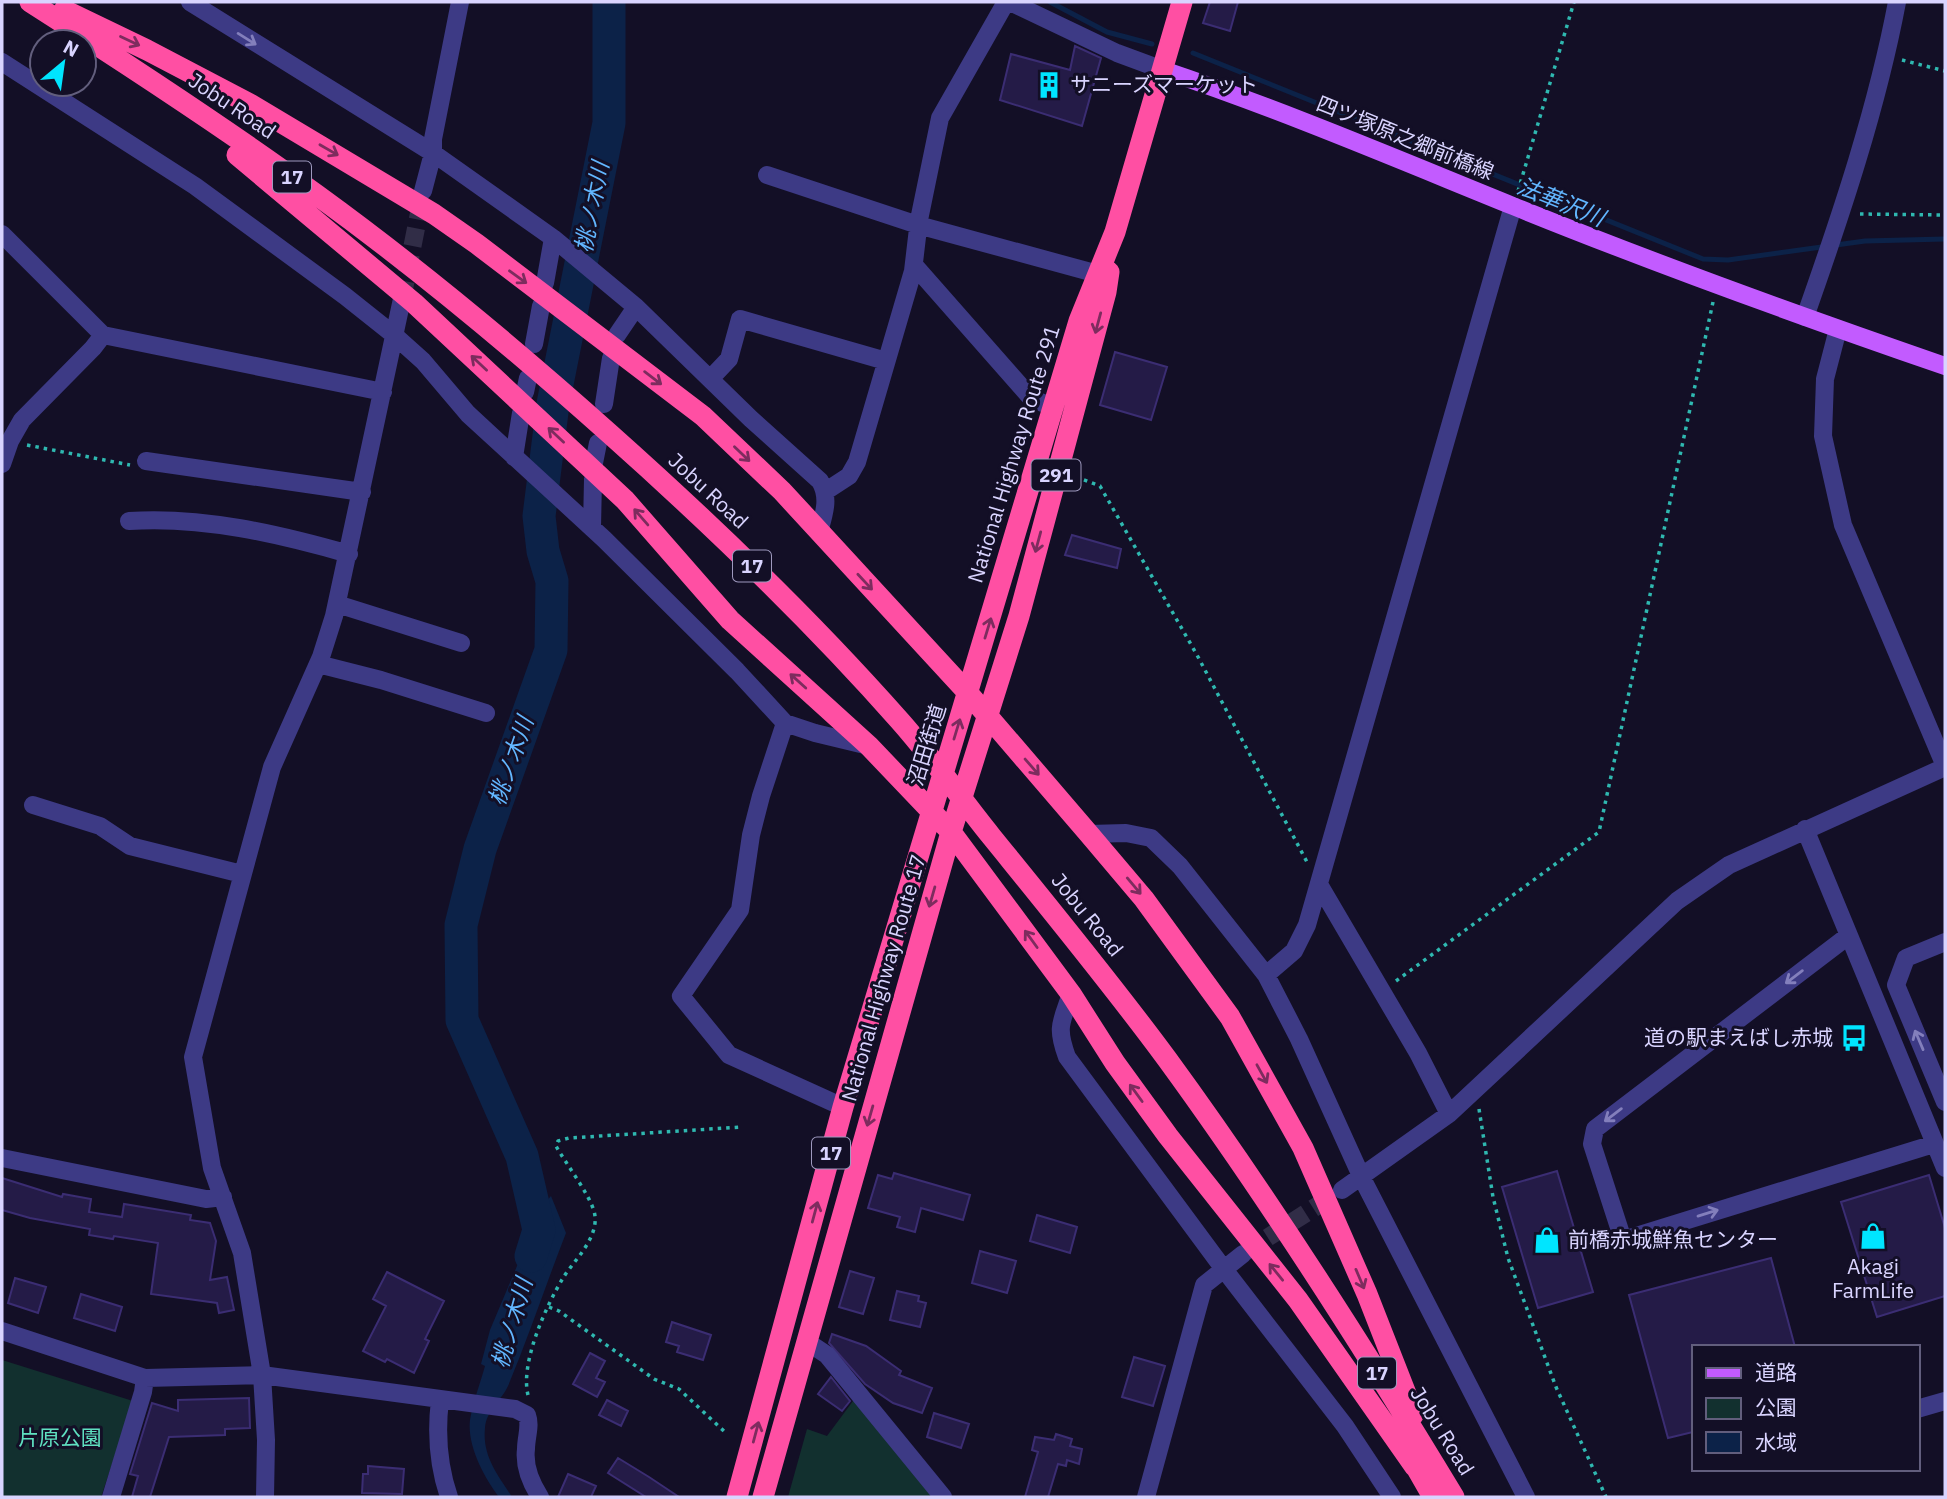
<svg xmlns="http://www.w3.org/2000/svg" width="1947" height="1499" viewBox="0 0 1947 1499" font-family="'IBM Plex Sans','Noto Sans JP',sans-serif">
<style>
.green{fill:#12302f}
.water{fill:#0c2248}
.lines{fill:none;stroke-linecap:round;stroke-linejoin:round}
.stream{stroke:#0c2248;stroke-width:5}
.river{stroke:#0c2248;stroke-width:33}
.building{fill:#241b47;stroke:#3b2d73;stroke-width:2}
.minor-tunnel{stroke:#312d47;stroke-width:18;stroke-dasharray:18 9;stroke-linecap:butt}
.path{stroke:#2fb8b0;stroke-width:3.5;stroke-dasharray:3.5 5;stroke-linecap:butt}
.minor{stroke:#3d3a85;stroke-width:18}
.major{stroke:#c25bff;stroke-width:18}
.highway{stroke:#ff4fa3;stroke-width:21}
.oneway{stroke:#837fbc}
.oneway2{stroke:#7d2c5e}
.labels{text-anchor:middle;stroke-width:6;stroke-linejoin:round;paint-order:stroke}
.shield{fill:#130f26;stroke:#9e99be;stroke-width:2}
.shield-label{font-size:19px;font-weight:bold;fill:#d9d4ff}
.poi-label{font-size:21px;fill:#d9d4ff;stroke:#130f26;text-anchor:start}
.street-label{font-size:21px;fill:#d9d4ff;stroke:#130f26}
.park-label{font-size:21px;fill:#5fe0c0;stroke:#130f26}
.water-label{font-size:23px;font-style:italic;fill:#62b6ff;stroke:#130f26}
</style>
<rect width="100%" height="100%" fill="#130f26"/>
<!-- green -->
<path class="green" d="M2,1360L133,1401L101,1497H2Z
M856,1397L937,1497H788L807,1429L827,1436Z"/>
<!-- water -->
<path class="water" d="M551,1196L566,1233C546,1284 529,1336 508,1386C501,1401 486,1411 485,1428C482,1456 498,1475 512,1497H499C484,1477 467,1446 470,1420C473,1402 480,1384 485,1366L481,1364L490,1330L517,1266L524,1227Z"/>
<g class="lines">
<!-- stream -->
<path class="stream" d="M1050,2L1107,32L1152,44
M1193,53L1703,259L1728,260L1865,241L1945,239"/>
<!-- river -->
<path class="river" d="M531,1256L539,1230L522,1156L462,1020L461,925L480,849L551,650L552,581L543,551L539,516L553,404L609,123V2"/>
</g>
<!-- building -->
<path class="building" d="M1210,2H1238L1230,31L1203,23Z
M1075,46L1101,58L1082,126L1000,100L1011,54L1070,70Z
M1115,352L1167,367L1151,420L1100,405Z
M1072,535L1121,549L1117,568L1065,555Z
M1557,1171L1593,1292L1538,1308L1502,1187Z
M894,1173L970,1195L963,1220L921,1208L915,1232L897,1227L900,1217L868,1208L878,1175L892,1179Z
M1929,1175L1945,1228V1296L1877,1317L1841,1202Z
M2,1178L62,1197L63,1194L91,1199L89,1212L122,1217L124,1204L191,1215L190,1220L210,1223L216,1241L210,1280L227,1277L234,1310L219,1313L217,1303L151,1294L158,1243L114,1236L113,1239L89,1235L90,1229L30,1218L2,1210Z
M1037,1215L1077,1227L1070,1253L1030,1241Z
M980,1251L1016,1261L1007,1293L972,1283Z
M1771,1258L1795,1347H1693V1432L1668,1438L1629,1295Z
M850,1271L874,1278L863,1314L839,1307Z
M387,1272L444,1301L425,1339L429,1341L414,1373L387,1359L385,1362L363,1351L386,1306L373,1299Z
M15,1278L46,1287L38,1313L8,1303Z
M897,1291L919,1296L918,1301L926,1303L920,1327L890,1320Z
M81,1294L122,1307L115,1331L74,1318Z
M672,1322L711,1335L703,1360L677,1352L679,1346L666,1342Z
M832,1334L866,1346L901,1371L899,1375L932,1388L922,1413L893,1403L865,1384L829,1343Z
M590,1353L605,1361L596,1378L605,1382L597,1397L573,1384Z
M1134,1357L1165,1366L1153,1406L1122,1397Z
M831,1377L850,1401L842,1411L818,1394Z
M249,1398L250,1428L225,1429V1435L169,1437L150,1497H132L138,1476L130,1474L152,1403L178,1411V1400Z
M607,1400L628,1411L621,1426L599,1415Z
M934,1413L969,1424L961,1448L927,1437Z
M1056,1434L1072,1439L1070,1446L1082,1449L1079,1464L1067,1460L1066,1466L1058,1464L1048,1497H1025L1038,1452L1032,1450L1035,1437L1054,1440Z
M618,1458L649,1477L679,1497H646L608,1473Z
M368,1466L404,1469L402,1494L362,1493L363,1474H368Z
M568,1474L596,1486L591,1497H558Z"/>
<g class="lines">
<!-- minor-tunnel -->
<path class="minor-tunnel" d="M402,299L423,193
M1245,1252L1336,1194"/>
<!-- path -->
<path class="path" d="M1902,60L1945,71
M1518,191L1574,2
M1860,214L1945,215
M27,445L130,465
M1076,477L1100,486L1197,655L1307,862
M1396,981L1599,832L1713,302
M1479,1109L1493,1197L1508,1258L1556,1387L1606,1497
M549,1307L559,1311L654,1379L679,1389L727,1434
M528,1395C520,1363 546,1306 563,1278C575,1259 601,1236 594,1211C588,1192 566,1164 556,1146L558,1141L569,1138L742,1127"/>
<!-- minor -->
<path class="minor" d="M190,2L433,153L553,238L636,307L751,419L820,481C830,498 824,514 819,532
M1010,2L1117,53L1163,70
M2,62L195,186L345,296L394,335L423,361L468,414L604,539L737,671L785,723L815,733L869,746
M767,175L918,225L1098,274
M423,191L433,153V139L460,2
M2,234L103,335L383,392
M914,265L1032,399L1054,407
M545,283L553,238
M1805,317C1841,215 1877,108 1897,2
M1838,329L1825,379L1823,436L1843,525L1945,766
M617,335L636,307
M534,344L541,306
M711,378L729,359L740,319L886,361
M525,392L528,378
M604,404L611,358
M514,457L521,413
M146,461L362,492
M594,463L598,443
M2,464L10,441L22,420L93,348L103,335
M826,491L849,476L857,462L913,271L919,220L940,118L1006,2
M129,521C202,516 279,534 349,554
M592,528L593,479
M337,604L461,643
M318,664L381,680L486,713
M785,723L761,796L751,835L740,910L681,996L729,1055L843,1107
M33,805L100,826L130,846L242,874
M1805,829L1945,1168
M1089,834L1126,833L1151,838L1180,866L1266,975L1299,1039L1362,1178L1526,1497
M1320,886L1418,1053L1449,1114
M1848,936L1595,1129L1592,1144L1623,1240L1934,1144
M1945,942L1906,958L1896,985L1945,1102
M1266,975L1294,951L1307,925L1513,206
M1071,994C1061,1023 1056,1027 1067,1057L1223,1268L1345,1426L1392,1497
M2,1158L206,1199L223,1197
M1342,1190L1449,1114L1677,901L1729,865L1945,767
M2,1331L145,1378L262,1375L515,1409L527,1415C531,1426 526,1437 526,1449C524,1465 531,1483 540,1497
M805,1345L815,1347L827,1355L943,1497
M440,1400C436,1433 438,1465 449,1497
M1917,1409L1945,1401
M111,1497L143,1392L145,1378
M265,1497L266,1440L262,1375L242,1253L212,1168L193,1057L272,767L321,657L334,616L402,299
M1146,1497L1204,1285L1243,1254"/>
<!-- major -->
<path class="major" d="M1163,70C1282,110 1397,159 1513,206C1656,264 1800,316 1945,366"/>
<!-- highway -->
<path class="highway" d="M30,2C127,64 224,127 317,195C419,269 516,350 610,434C711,524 810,619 900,721C933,758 961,799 991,836C1051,910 1111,983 1167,1059C1270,1200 1364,1348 1454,1497
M64,10L147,50L250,104L434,214L477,244L703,416L782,491L968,693L1089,834L1144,899L1230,1017L1303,1148L1367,1294L1414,1414
M237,155L414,303L625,500L730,620L869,746L951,832L1071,994L1115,1063L1168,1136L1298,1300L1415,1467
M1409,1455L1433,1497
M737,1497L843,1107L1079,321L1115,232L1182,2
M763,1497L951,832L1019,616L1106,292L1109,272"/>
</g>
<!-- one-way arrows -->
<defs><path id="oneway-shaft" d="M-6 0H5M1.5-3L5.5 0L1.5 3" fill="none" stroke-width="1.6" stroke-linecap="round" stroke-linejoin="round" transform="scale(1.75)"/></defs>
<g class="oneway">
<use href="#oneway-shaft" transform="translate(247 39) rotate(32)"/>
<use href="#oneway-shaft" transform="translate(1794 977) rotate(143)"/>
<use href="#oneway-shaft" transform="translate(1919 1040) rotate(-113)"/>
<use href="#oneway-shaft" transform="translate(1613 1115) rotate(143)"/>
<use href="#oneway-shaft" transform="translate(1708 1213) rotate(-17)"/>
</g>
<g class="oneway2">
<use href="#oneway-shaft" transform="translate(130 41) rotate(25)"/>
<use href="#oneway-shaft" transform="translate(329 150) rotate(30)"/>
<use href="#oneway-shaft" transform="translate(518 277) rotate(36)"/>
<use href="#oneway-shaft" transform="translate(1098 323) rotate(105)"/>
<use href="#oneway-shaft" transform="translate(479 363) rotate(-137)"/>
<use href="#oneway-shaft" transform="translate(653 378) rotate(37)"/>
<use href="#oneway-shaft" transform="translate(556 435) rotate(-137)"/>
<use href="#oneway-shaft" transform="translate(742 454) rotate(44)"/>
<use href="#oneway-shaft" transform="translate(641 517) rotate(-131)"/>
<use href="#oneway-shaft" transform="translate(1038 542) rotate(105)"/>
<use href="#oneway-shaft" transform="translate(865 582) rotate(47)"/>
<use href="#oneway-shaft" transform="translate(988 628) rotate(-73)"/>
<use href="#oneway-shaft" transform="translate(798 681) rotate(-138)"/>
<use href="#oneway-shaft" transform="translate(957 729) rotate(-73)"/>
<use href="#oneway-shaft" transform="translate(1032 767) rotate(49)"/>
<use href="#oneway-shaft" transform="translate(1134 886) rotate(50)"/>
<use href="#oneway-shaft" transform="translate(932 897) rotate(106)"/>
<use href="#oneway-shaft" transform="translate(1031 939) rotate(-126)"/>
<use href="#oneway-shaft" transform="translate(1262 1074) rotate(61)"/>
<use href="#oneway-shaft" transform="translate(1136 1093) rotate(-126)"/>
<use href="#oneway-shaft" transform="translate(870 1116) rotate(106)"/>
<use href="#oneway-shaft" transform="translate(815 1212) rotate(-75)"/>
<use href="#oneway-shaft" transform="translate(1276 1272) rotate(-129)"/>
<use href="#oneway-shaft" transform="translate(1360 1279) rotate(67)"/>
<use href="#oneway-shaft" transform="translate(756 1432) rotate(-75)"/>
</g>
<!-- icons -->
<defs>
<symbol id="building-bare" viewBox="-9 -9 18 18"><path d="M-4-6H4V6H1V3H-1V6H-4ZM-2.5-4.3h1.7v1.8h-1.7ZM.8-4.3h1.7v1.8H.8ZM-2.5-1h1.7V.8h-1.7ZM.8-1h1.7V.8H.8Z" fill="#00e5ff" stroke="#130f26" stroke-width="2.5" paint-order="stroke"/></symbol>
<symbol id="bus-bare" viewBox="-9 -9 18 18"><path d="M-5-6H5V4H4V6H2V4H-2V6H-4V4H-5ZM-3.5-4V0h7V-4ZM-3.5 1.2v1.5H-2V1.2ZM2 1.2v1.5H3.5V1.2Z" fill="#00e5ff" stroke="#130f26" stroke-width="2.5" paint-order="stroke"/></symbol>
<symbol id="shop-bare" viewBox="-9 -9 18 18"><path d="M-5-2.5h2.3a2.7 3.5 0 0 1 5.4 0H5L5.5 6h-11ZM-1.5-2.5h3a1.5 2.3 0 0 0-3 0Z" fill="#00e5ff" stroke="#130f26" stroke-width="2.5" paint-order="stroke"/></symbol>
</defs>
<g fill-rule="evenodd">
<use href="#building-bare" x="1030" y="66" width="38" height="38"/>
<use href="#bus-bare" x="1835" y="1019" width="38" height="38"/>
<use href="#shop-bare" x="1854" y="1217" width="38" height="38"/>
<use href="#shop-bare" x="1528" y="1221" width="38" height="38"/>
</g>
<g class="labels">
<!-- shield labels -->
<g class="shield">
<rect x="273" y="161.5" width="38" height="31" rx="5"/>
<rect x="1031.5" y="459.5" width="49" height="31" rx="5"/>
<rect x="733" y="550.5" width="38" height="31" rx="5"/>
<rect x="812" y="1137.5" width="38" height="31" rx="5"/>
<rect x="1358" y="1357.5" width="38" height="31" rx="5"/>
</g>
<g class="shield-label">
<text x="292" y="184">17</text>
<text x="1056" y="482">291</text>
<text x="752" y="573">17</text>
<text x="831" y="1160">17</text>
<text x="1377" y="1380">17</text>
</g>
<!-- poi labels -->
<g class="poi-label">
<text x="1070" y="92">サニーズマーケット</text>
<text x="1833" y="1045" text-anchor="end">道の駅まえばし赤城</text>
<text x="1568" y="1247">前橋赤城鮮魚センター</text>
<text x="1873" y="1274" text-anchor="middle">Akagi<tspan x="1873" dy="24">FarmLife</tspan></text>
</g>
<!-- street labels -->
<g class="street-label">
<text transform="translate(232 106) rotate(34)" y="7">Jobu Road</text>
<text transform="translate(1405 138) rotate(22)" y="7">四ツ塚原之郷前橋線</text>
<text transform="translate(1014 454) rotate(-73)" y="7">National Highway Route 291</text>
<text transform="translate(708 491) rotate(43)" y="7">Jobu Road</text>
<text transform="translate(927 745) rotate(-73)" y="7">沼田街道</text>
<text transform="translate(1087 915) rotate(51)" y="7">Jobu Road</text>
<text transform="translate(884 978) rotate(-74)" y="7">National Highway Route 17</text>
<text transform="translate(1442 1431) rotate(58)" y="7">Jobu Road</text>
</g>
<!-- park labels -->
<g class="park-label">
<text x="60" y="1445">片原公園</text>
</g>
<!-- water labels -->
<g class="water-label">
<text transform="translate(1561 202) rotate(22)" y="8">法華沢川</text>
<text transform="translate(592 207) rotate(-79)" y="8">桃ノ木川</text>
<text transform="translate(511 761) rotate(-71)" y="8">桃ノ木川</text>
<text transform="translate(512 1323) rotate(-74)" y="8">桃ノ木川</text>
</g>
</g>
<!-- border -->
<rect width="1947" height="1499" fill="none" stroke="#d9d4ff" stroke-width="7"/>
<!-- legend -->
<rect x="1692" y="1345" width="228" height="126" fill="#130f26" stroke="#625e7d" stroke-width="2"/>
<rect x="1706" y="1368" width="35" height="10" fill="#c25bff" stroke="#625e7d" stroke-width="2"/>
<text x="1755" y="1380" font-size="21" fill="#d9d4ff">道路</text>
<rect x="1706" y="1398" width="35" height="21" fill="#12302f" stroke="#625e7d" stroke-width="2"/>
<text x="1755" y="1415" font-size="21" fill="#d9d4ff">公園</text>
<rect x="1706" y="1432" width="35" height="21" fill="#0c2248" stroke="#625e7d" stroke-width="2"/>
<text x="1755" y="1450" font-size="21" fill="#d9d4ff">水域</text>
<!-- north arrow -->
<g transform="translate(63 63) rotate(29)"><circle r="33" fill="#130f26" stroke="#625e7d" stroke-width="2"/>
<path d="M0-5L12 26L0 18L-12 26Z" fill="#00e5ff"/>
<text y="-10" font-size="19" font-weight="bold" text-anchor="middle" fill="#d9d4ff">N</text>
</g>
</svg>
